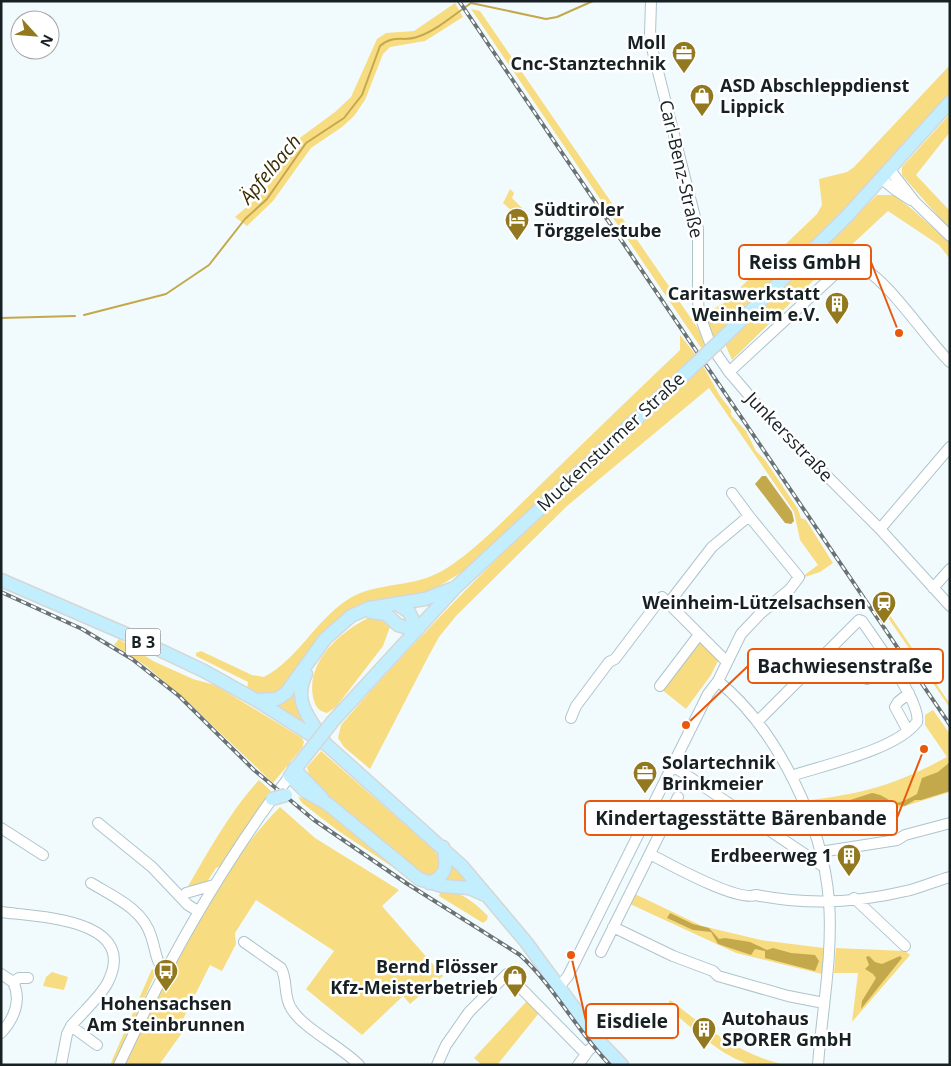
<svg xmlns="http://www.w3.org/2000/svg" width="951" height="1066" viewBox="0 0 951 1066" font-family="'Open Sans',sans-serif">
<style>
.green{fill:#f8dc82}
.water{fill:#c4a84c}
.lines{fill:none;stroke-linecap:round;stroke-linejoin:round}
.stream{stroke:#c4a84c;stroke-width:2}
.minor-casing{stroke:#adc4cc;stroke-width:12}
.major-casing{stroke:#d5d7d7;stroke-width:15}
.minor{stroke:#fff;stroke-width:10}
.major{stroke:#c3eefe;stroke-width:12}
.rail-casing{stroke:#697275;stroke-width:4}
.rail{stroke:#fff;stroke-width:2;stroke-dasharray:5.5;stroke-linecap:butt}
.major-bridge-casing{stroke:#d5d7d7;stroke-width:15;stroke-linecap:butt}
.major-bridge{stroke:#c3eefe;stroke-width:12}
.labels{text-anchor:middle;stroke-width:5;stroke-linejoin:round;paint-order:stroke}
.shield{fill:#fff;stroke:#5d6365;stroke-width:1}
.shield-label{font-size:16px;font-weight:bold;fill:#172023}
.poi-label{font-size:18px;font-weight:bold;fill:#172023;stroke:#fff;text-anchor:end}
.street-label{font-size:18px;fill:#172023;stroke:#fff}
.water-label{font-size:19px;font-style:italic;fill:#392d04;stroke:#fff}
.leader{fill:none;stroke:#e8590c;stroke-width:2}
.callout-dot{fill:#e8590c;stroke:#fff;stroke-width:2}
.callout{fill:#fff;stroke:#e8590c;stroke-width:2}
.callout-label{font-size:19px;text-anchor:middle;font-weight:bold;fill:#172023}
</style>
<rect width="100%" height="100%" fill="#f1fbfe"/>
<!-- green -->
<path class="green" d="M455,3L463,17L425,41L390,47L383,54L365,100L354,116L342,127L311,148L273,201L247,226L235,217L263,193L301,137L335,112L351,97L377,39L386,33L414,31Z
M471,9L480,11L699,330L705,346L702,349Z
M950,65V94L879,176L718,336L713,337L707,319L712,315L710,311L724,303L817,214L822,205L819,179L847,172L854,167Z
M950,114V132L916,175L950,211V230L902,175V167Z
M510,189L514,193L512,198L522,208L516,215L503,203Z
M877,195H894L913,210L950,243V259L939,245L888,211L819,275L732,360L725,344Z
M680,335L696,355L479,558L464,571L434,589L420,595L364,607L281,694L258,697L247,690L248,682L196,656V653L201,651L252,675L264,677C299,658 314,622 347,600C377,580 413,590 447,568C480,546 509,515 538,487C585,441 632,396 680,350Z
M702,364L720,396L731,410V415L746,431L756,451L765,460L798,509L801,518L806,520L833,563L820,572L799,579L818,565L800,540L794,512L709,388L567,506L456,616L439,637L427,659L370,769L344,747L338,738L341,725C452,596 577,480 702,364Z
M883,605L950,704V708L882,609Z
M370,617C379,617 385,618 390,627L383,646L336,707L327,713C318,711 315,706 313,697C306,661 341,631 370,617Z
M119,639L153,661L193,679L215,685L302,738L304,742L302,748L273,783L191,705L146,666L114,645Z
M702,641L719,659L711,675L686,709L661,689L697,642Z
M294,688L314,732L270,704Z
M933,710L950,734V792L883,813L817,818L811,800C866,793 897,784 947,757L925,725V715Z
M321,751L434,850L444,866L428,879L323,793L310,778L307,767Z
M259,780L271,791L222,866L216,868L205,885L186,890C208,852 229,813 259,780Z
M298,797L313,801L409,878L337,830L302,803Z
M280,807L315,838L399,890L382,906L443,976L410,1004L403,996L362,1035L306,989L334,951L256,900L235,933L236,944L222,971L210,965L183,1019L189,1023L159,1065H124C164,981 215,872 280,807Z
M451,862L473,886L441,884L450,873Z
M450,891C466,895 477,905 488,916L487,920L483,923L439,896L440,893Z
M635,894L702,926L761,940L824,948L822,974L736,953L630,904Z
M836,948L905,951L910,955L852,1022L858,973H834Z
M152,969L156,972L115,1065H110Z
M52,972L68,977L64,990L43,986L46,977Z
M670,1000C706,1028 740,1055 786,1065C776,1065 764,1066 754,1065C724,1060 690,1026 667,1007Z
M527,1001L539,1013L497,1065H482L474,1058Z"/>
<!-- water -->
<path class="water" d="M762,476H766L792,512L794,521L791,524L785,523L755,484Z
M950,762V791L921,800H915L905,806L891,804L823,813L816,811L815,808L818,801L850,800L872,793C896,797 886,812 917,794L922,778L938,772Z
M670,913L693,924L709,928L719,939L725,938L750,942L767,950L773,948L791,953L815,955L819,961L815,971L769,959L765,958V951L755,949L751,955L718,944L711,932L693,930L667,918Z
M869,956L875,962L882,964L900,956L902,958L861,1009L862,1001L876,978L873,974L865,969L869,965L866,957Z"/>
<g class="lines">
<!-- stream -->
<path class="stream" d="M84,315L166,294L209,265L245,219L267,199L306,143L344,118L362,95L380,46C393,34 404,42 417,37C436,31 455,14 471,3L546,19L557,17L593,1
M1,318L75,316"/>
<defs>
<path id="minor" d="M651,1L650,35L653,52L698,229V300L699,313L711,346L729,372L765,414L880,529L950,606
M890,170L915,202L950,236
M882,179L894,189L911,200
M729,372L834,275C840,270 847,266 855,266C881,268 928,342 950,362
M732,493L749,516
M880,529L950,447
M933,588L950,569
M850,663L867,679L888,659
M718,681C778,730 823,825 829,901C833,956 822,1010 818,1065
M660,686L698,636
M571,718L576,706L609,662L615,659L662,597L726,661
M757,722L859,620L862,621C874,639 922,703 917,722C896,750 824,765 791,776
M908,731L895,707L898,702L909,693
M673,766L824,867
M280,789L290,776
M98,823L152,867L188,905L198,911
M1,828L43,855
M820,852L897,840L905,835L950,823
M650,854C669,864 737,902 756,895C805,905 856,903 906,891C920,888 935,881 950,877
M91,883C114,897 143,909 151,936C156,950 155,960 165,972
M186,893L214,885
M854,898L905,946
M1,912C40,917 139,919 108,982C101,996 81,1014 71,1026L67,1034L61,1065
M613,927L673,956L713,971L718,976L788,996L824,1003
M244,942L281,968C288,980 283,996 291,1008C303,1029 341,1046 359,1065
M601,952L678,797
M1,974L13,982C22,1000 14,1019 1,1033
M13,982L19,978H28
M559,987L568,976L708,694L718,681L741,634L760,614L790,589L799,577L749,516L712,547L668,604
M71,1026L97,1045
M119,1065C162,972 212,882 272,799
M437,1065L446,1045L469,1012L507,974L586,1054
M578,1065L589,1050L599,1041"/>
<path id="major" d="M726,335L847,216L950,102
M1,580L126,634L204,671L256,700L327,745L462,866L526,942L597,1039L622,1065
M399,605L409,612L417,628
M371,612L386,614L398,625L415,630
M306,674C292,701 310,719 324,741
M256,700L277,699L286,693L325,639L351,616L369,608L425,599L451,589
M333,721L456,587L687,372
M303,759L290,776L305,791L328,804L419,879L442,886L469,888L485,895
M294,769L322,798
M429,883C448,876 447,865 443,847"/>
</defs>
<!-- minor casing -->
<use href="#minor" class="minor-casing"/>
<!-- major casing -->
<use href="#major" class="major-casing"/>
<!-- minor -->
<use href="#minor" class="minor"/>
<!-- major -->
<use href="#major" class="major"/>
<defs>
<path id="rail" d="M459,1L950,725
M1,592L82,629L132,659L179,696L254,770L314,820L406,883L520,955C554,986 577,1031 610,1065"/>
</defs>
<!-- rail casing -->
<use href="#rail" class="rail-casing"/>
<!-- rail -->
<use href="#rail" class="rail"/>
<defs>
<path id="major-bridge" d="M687,372L726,335
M303,759L333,721
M272,799L286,795"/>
</defs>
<!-- major-bridge casing -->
<use href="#major-bridge" class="major-bridge-casing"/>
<!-- major-bridge -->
<use href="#major-bridge" class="major-bridge"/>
</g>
<!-- icons -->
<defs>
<symbol id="office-pin" viewBox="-11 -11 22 30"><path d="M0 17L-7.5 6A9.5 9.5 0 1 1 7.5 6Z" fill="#92791f" stroke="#fff"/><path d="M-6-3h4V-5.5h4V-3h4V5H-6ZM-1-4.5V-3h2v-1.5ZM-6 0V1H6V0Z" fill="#fff"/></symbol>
<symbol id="shop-pin" viewBox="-11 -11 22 30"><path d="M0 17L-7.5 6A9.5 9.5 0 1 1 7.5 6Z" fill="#92791f" stroke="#fff"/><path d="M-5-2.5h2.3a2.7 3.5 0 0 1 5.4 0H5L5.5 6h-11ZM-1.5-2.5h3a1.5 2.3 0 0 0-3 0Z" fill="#fff"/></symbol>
<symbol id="hotel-pin" viewBox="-11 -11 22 30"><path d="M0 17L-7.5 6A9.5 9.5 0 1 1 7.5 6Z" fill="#92791f" stroke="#fff"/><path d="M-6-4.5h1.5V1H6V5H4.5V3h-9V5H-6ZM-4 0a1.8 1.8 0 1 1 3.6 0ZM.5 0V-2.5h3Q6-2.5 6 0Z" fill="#fff"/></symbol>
<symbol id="building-pin" viewBox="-11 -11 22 30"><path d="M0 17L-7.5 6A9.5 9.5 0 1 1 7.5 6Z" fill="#92791f" stroke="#fff"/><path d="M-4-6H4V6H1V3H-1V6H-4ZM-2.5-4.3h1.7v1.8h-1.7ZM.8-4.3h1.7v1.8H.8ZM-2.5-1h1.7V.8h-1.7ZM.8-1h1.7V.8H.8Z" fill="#fff"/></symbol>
<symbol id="station-pin" viewBox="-11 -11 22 30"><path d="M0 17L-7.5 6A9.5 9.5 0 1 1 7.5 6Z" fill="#92791f" stroke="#fff"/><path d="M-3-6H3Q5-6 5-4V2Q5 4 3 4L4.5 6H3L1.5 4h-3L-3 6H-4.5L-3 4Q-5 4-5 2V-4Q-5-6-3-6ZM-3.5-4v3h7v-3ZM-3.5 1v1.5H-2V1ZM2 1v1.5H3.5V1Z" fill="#fff"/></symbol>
<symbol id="bus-pin" viewBox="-11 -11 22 30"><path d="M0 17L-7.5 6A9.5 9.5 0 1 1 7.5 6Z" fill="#92791f" stroke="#fff"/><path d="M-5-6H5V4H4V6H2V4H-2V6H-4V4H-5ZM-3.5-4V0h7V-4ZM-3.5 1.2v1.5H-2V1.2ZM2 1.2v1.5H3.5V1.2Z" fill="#fff"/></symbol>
</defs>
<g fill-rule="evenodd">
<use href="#office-pin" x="670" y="39" width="28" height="38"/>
<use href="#shop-pin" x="688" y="82" width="28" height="38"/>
<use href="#hotel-pin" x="503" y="206" width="28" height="38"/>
<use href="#building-pin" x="823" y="290" width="28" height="38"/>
<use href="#station-pin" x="870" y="589" width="28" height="38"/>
<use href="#office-pin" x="631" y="759" width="28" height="38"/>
<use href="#building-pin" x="835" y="842" width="28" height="38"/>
<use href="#bus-pin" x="152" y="957" width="28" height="38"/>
<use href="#shop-pin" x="501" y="963" width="28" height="38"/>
<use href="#building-pin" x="690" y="1015" width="28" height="38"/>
</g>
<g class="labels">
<!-- shield labels -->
<rect class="shield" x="125.5" y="628.5" width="35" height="27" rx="4"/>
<g class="shield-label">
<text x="143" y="648">B 3</text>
</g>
<!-- poi labels -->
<g class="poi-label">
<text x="666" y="49">Moll<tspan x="666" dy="21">Cnc-Stanztechnik</tspan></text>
<text x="720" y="92" text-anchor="start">ASD Abschleppdienst<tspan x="720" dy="21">Lippick</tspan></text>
<text x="534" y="216" text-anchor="start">Südtiroler<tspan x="534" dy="21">Törggelestube</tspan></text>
<text x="820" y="300">Caritaswerkstatt<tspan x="820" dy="21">Weinheim e.V.</tspan></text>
<text x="866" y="609">Weinheim-Lützelsachsen</text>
<text x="662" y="769" text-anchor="start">Solartechnik<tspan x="662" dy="21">Brinkmeier</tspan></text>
<text x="832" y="862">Erdbeerweg 1</text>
<text x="498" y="973">Bernd Flösser<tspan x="498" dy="21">Kfz-Meisterbetrieb</tspan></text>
<text x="166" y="1010" text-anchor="middle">Hohensachsen<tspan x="166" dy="21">Am Steinbrunnen</tspan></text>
<text x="722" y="1025" text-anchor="start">Autohaus<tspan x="722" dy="21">SPORER GmbH</tspan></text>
</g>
<!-- street labels -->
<g class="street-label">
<text transform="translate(681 169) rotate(77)" y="6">Carl-Benz-Straße</text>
<text transform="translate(789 437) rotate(46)" y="6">Junkersstraße</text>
<text transform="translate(611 442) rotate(-43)" y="6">Muckensturmer Straße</text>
</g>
<!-- water labels -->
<g class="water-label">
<text transform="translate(270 169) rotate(-50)" y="7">Äpfelbach</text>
</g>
</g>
<!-- callouts -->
<path class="leader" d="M899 333L871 262M686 725L748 666M924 749L897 818M571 955L586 1021"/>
<g class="callout-dot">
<circle cx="899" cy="333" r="5"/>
<circle cx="686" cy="725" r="5"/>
<circle cx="924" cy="749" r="5"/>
<circle cx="571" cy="955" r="5"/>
</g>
<g class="callout">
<rect x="739" y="245" width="132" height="34" rx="5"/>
<rect x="748" y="649" width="195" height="34" rx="5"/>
<rect x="585" y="801" width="312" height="34" rx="5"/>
<rect x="586" y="1004" width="92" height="34" rx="5"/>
</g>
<g class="callout-label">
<text x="805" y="269">Reiss GmbH</text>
<text x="845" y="673">Bachwiesenstraße</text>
<text x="741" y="825">Kindertagesstätte Bärenbande</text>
<text x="632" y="1028">Eisdiele</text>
</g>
<!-- border -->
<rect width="951" height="1066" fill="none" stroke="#172023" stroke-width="5"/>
<!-- north arrow -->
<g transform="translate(35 35) rotate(116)"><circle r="24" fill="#ffffff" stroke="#a2a6a7"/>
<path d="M0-4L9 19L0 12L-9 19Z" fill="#92791f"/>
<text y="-8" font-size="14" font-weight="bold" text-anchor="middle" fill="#172023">N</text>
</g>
</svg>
